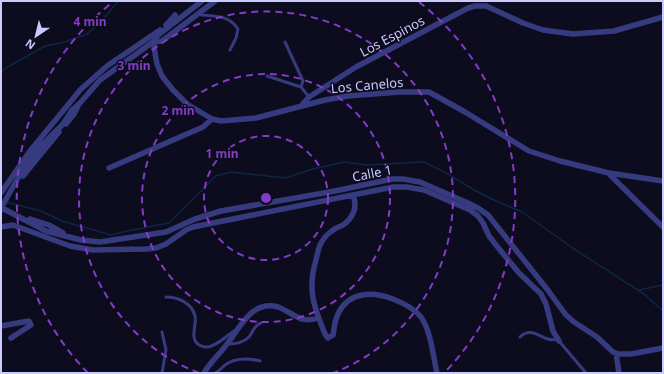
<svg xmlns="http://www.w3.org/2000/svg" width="664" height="374" viewBox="0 0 664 374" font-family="'Noto Sans',sans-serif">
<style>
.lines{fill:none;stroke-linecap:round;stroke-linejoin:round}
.stream{stroke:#0b2744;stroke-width:1.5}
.service{stroke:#363b7f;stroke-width:3}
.minor{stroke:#363b7f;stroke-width:5.5}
.ring{fill:none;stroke:#833cc5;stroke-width:2;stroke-dasharray:7 5}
.labels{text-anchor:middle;stroke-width:3;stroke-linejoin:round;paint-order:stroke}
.street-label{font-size:13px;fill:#cacaff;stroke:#0d0c1f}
.centre{fill:#833cc5;stroke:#0d0c1f;stroke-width:2}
.ring-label{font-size:12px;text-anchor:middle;font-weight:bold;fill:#833cc5;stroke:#0d0c1f;stroke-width:3;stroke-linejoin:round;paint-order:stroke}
</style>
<rect width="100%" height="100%" fill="#0d0c1f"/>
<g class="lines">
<!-- stream -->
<path class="stream" d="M1,72L6,68L45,46L65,42L87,34L101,22L118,1
M6,202L41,211L62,221L111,235L127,231L169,223L216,176L231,172L285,178L313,169L344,162L367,165L423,162L441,170L476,191L496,201L522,212L574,249L644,294L663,311
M639,290L663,285"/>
<!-- service -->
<path class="service" d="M199,14L202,15C216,16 230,16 238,29L236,38L230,50
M285,42L303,81L301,87
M267,76L301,87L309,97
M166,297C178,297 192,303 195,316C197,325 189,338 199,345C203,347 207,348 211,346C221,343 228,334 237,329
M162,332L166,350L162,373
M520,337C533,324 544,344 557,339
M559,341L586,373
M228,344C235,344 244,342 249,337C254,331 253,326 261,323
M215,373C219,371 222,368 225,365C235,358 248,358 260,361"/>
<!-- minor -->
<path class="minor" d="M166,25L175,15
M153,42L157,64L162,76L173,90L187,104L212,119L221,121L256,118L325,100L348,96L399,92H429L465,112L529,151L560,161L609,173L663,181
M153,42L162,41L215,1
M301,106L309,97L356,67L468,8L475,6H486L523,23L543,30L573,34L614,31L663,17
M66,124L74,114L78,106
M109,168L203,127L212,119
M609,174L663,227
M23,176L59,132
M1,193L30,151L81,89L107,66L160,30
M353,196C358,207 353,218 343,225C339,227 335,228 332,231C327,234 323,239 320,245C318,250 317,255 316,260C307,290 314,307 325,334L328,338L333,335C334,331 334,327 335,323C342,294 367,289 393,299C403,303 414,308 421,317C431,331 433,356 437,373
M1,208L22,171L37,150L63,124L72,110L80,103L100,80L153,42L158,35L202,1
M1,210L2,208L46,231L81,240L100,242L166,232L195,219L221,211L335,191L392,179H403L420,182L468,203L478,208L488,215L547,289L566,315L574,322L597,337L613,352L618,354H631L663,348
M30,219L49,225L63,233
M1,227L13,225L70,246L93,250L146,249L156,248L166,244L186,230L193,227L393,187H407L424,190L470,210L478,216L483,223L489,236L496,245L519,273L541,294L546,304L553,331L559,341
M1,326L29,321L31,325L11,338
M616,353L619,373
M204,373C210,362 220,354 227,344C240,328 252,299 278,307C294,313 299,324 318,318"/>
</g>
<!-- distance rings -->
<g class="ring">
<circle cx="266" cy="198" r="62"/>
<circle cx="266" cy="198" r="124"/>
<path d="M199 373A187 187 0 1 1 333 373"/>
<path d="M88 373A249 249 0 0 1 113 2M419 2A249 249 0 0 1 444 373"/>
</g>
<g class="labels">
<!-- street labels -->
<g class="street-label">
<text transform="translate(392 36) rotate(-28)" y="5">Los Espinos</text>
<text transform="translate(367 85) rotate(-5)" y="5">Los Canelos</text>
<text transform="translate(372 173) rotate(-11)" y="5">Calle 1</text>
</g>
</g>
<circle cx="266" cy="198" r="6" class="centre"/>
<g class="ring-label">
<text x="90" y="26">4 min</text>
<text x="134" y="70">3 min</text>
<text x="178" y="115">2 min</text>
<text x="222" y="158">1 min</text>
</g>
<!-- border -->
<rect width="664" height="374" fill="none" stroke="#cacaff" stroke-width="4"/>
<!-- north arrow -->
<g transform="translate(36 36) rotate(215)" stroke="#0d0c1f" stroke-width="3" paint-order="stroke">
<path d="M0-3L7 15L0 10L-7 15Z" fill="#cacaff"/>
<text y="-6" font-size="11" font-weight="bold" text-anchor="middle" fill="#cacaff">N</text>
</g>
</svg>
